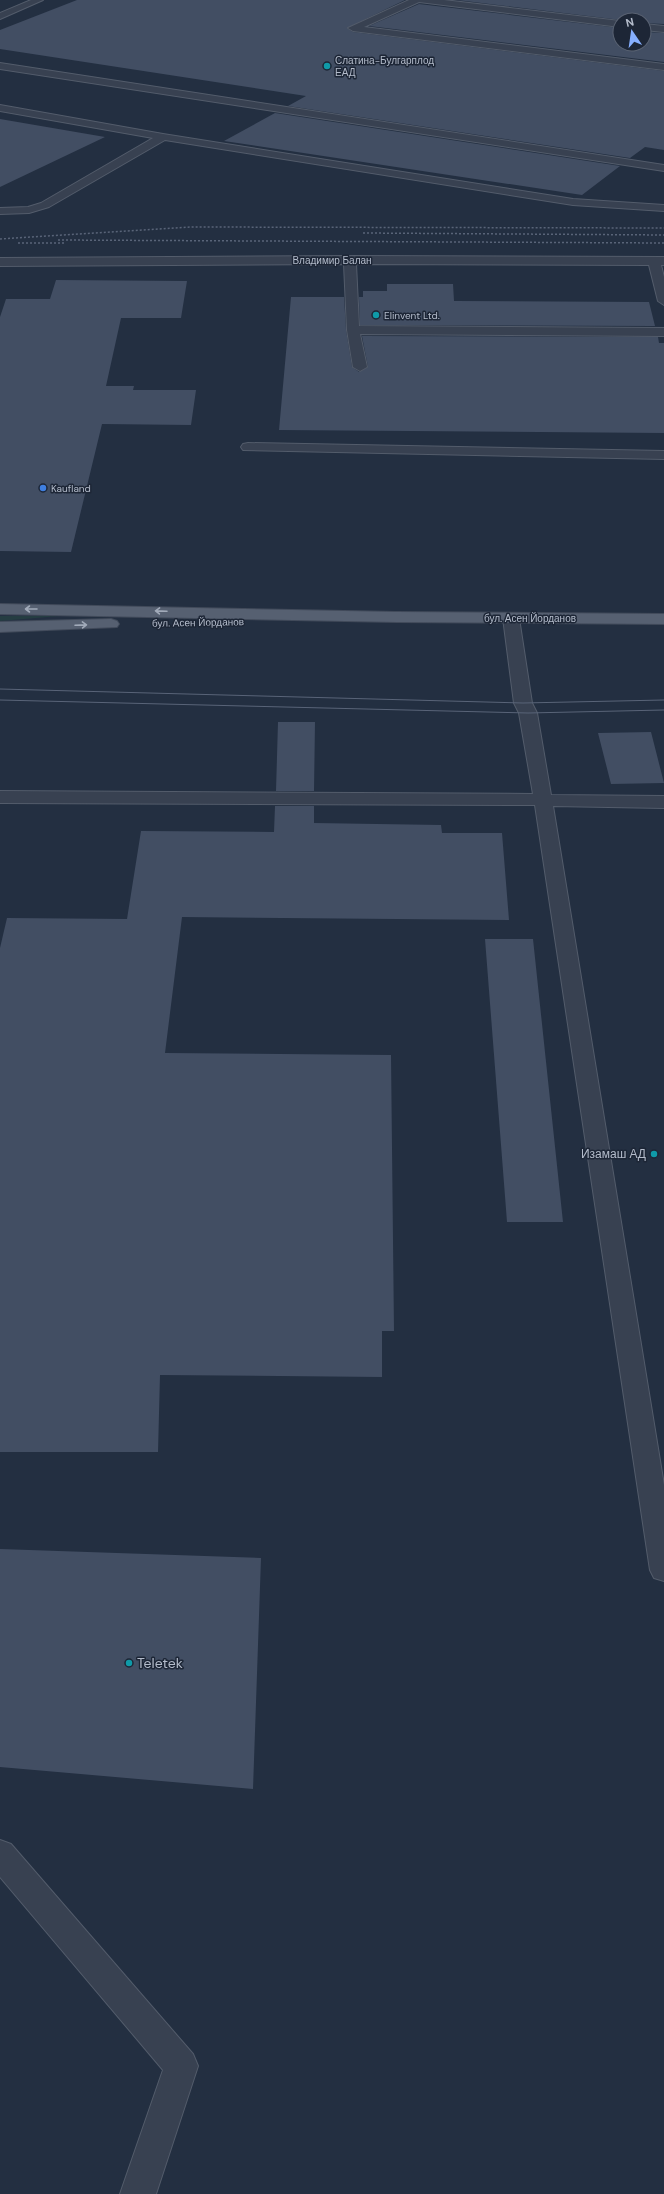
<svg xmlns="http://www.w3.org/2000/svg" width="664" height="2194" viewBox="0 0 664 2194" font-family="'DM Sans',sans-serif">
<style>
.green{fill:#253d42}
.building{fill:#424e63}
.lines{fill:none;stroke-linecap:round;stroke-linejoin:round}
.minor-casing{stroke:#535c6b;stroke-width:2}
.major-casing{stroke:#414a5a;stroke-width:2}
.minor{fill:#384151;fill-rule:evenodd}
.major{fill:#566071;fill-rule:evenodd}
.tram{stroke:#596478;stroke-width:1}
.rail{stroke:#596478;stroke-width:1.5;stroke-dasharray:2 2;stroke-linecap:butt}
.oneway{stroke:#a1aab9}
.culture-dot{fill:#0f9aa8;stroke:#1d2636;stroke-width:1.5}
.shop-dot{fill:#3f7fe0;stroke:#1d2636;stroke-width:1.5}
.labels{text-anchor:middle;stroke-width:3;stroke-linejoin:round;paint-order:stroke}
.far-poi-label{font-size:10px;fill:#b4bccb;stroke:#1d2636;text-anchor:start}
.far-street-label{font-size:10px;fill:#b4bccb;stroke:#1d2636}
.poi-label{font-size:12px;fill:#b4bccb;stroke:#1d2636;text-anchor:end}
.near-poi-label{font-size:14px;fill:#b4bccb;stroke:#1d2636;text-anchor:start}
</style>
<rect width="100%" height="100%" fill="#232f41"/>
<!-- green -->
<path class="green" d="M0,616H60L0,621Z"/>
<!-- building -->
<path class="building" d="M77,0H405L347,28L353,32L664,71V150L645,147L630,158L288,106L306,96L0,49V30Z
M457,0H664V24L644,23V20H621Z
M419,4L620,28V44H644V32L664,33V62L369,26Z
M275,113L620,166L582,195L224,141Z
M0,119L105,137L0,187Z
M56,280L187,281L181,318H121L106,386H134L133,390H196L191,425L102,424L71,552L0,551V317L6,299H50Z
M387,284H453L454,301L649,302L655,326L360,325L359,297H363V291H387Z
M291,297H344L346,330L352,367L359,372L368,367L362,336L658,337L659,343H664V433L279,430Z
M278,722H315L314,791H276Z
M651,732L664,783L611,784L598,733Z
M275,806H314V823L441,825L442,833H502L509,920L182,917L165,1053L391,1055L394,1331H382V1377L160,1375L158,1452H0V948L7,918L127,919L141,831L274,832Z
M485,939H533L563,1222H507Z
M0,1549L261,1558L253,1789L0,1767Z"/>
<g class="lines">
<defs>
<path id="minor" d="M31,0H43L0,19V13Z
M409,0H444L620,21V27L419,2L364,27L664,64V70L353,31L348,28Z
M644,24L664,26V32L644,30Z
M0,63L664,165V171L0,69Z
M0,105L163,134L573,199L664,205V211L573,205L165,140L49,207L29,213L0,214V208L28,207L41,203L153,138L0,111Z
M350,256L664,257V265H661L664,277V305L658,301L649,265L356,264L359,326L664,328V336L360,334L367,367L360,371L353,367L347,330L344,264L0,266V258Z
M248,443L664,451V459L243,450L241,447L243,444Z
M511,613L517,615L519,618L532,703L537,713L551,795L664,796V808L553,806L664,1485V1581L654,1578L650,1570L535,805L0,803V791L533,794L519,713L514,703L503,618L505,615Z
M0,1840L11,1844L193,2054L198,2066L156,2194H120L163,2070L0,1877Z"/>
<path id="major" d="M0,604L396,612L664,614V624L396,622L0,614Z
M111,619L117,621L119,624L117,627L0,632V622Z"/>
</defs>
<!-- minor casing -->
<use href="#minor" class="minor-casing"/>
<!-- major casing -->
<use href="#major" class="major-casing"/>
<!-- minor -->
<use href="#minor" class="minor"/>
<!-- major -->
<use href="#major" class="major"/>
<!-- tram -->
<path class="tram" d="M0,689L523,703L664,700
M0,700L528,713L664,710"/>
<!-- rail -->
<path class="rail" d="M363,233L664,235
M0,239L191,227L664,228
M58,240L664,243
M18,243H64"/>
</g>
<!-- one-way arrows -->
<defs><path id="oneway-shaft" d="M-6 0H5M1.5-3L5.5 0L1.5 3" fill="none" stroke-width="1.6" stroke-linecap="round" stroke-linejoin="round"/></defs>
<g class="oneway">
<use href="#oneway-shaft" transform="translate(31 609) rotate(-180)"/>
<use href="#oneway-shaft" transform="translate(161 611) rotate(-178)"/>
<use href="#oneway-shaft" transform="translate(81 625) rotate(-2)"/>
</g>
<!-- markers -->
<g class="culture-dot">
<circle cx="327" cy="66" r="4"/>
<circle cx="376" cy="315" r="4"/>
<circle cx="654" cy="1154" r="4"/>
<circle cx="129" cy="1663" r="4"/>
</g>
<circle class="shop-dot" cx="43" cy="488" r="4"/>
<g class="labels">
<!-- far-poi labels -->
<g class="far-poi-label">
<text x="335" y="64">Слатина-Булгарплод<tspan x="335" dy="12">ЕАД</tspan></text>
<text x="384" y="319">Elinvent Ltd.</text>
<text x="51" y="492">Kaufland</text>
</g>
<!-- far-street labels -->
<g class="far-street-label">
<text x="332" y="264">Владимир Балан</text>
<text x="530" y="622">бул. Асен Йорданов</text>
<text transform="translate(198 622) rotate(-1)" y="4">бул. Асен Йорданов</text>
</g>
<!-- poi labels -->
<g class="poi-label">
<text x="646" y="1158">Изамаш АД</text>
</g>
<!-- near-poi labels -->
<g class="near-poi-label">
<text x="137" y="1668">Teletek</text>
</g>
</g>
<!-- north arrow -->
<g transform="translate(632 32) rotate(347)"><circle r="19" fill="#1d2636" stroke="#596272"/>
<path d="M0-3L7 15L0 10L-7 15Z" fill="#86affe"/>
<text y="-6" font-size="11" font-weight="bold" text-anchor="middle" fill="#b4bccb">N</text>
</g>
</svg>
